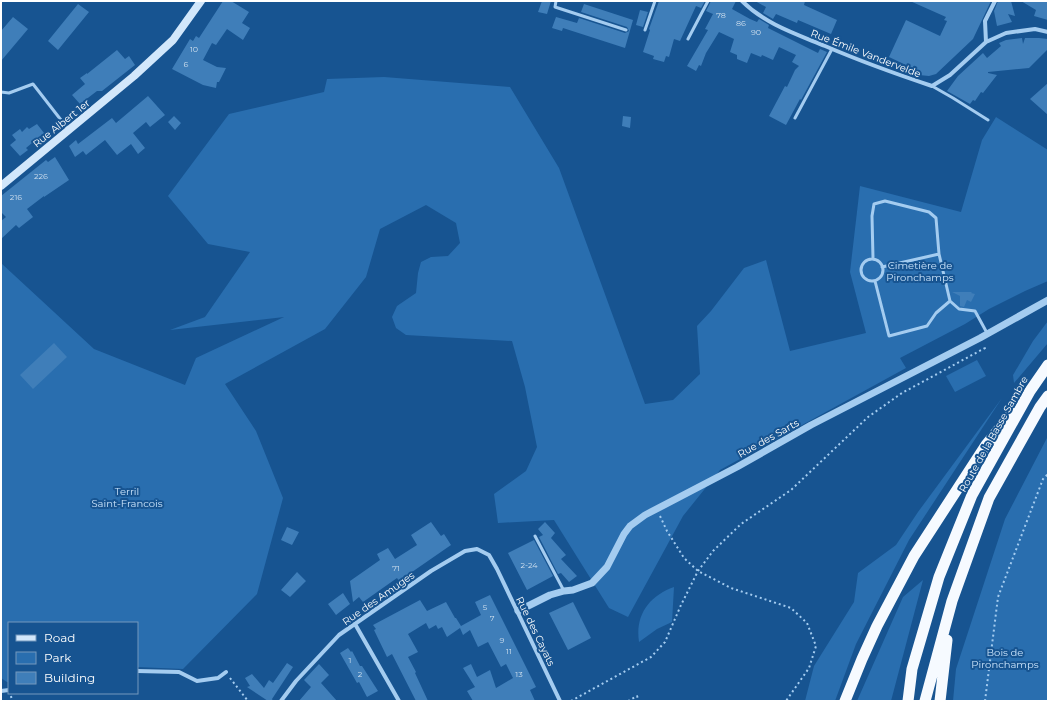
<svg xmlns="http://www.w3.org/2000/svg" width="1049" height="702" viewBox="0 0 1049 702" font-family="Montserrat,sans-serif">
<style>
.green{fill:#296eaf}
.building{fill:#3f7eb9}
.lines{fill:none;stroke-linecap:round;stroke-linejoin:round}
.path{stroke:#a4ccf0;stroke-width:2;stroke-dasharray:2 3;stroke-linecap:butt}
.service{stroke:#a4ccf0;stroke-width:3}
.minor{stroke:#a4ccf0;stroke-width:4}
.tertiary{stroke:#a4ccf0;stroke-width:7}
.secondary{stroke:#d2e7fb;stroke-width:8}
.trunk{stroke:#f6faff;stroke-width:11}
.labels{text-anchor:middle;stroke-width:4;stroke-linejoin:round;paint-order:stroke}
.number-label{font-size:8px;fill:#cfdfee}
.street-label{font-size:10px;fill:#fff;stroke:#175491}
.park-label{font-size:10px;fill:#cbe4fb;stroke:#175491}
</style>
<rect width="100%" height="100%" fill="#175491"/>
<!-- green -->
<path class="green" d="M384,77L510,87L559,168L645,404L673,400L700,374L697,326L711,311L744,268L766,260L790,351L866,333L850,272L860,186L961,212L982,140L996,117L1048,150V281L1025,291L989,309L965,324L900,358L906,368L720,470L683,516L628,617L609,608L554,520L498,523L494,494L526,471L537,447L525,387L512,341L406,335L396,328L392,317L397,306L416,293L418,273L421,262L431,257L448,256L460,243L456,223L426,205L380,229L366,277L325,329L225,384L256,431L283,498L257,594L183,669L137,667V623H9V682H7L1,678V263L94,349L185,385L196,358L284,317L170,330L205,317L250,252L208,244L168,196L229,114L324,92L327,79Z
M1048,321V343L1014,383L1013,375L1033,341Z
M977,360L986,376L955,392L946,376Z
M1002,398L909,540L856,644L835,701H805L814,666L854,602L858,573L896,545L918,512Z
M1048,436V701H953L956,669L1005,519Z
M923,580L891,701H857L903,597Z
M674,587L672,622L657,629L639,642C635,615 649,596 674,587Z"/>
<!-- building -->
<path class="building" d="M223,1H231L249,12L242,23L250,28L243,40L227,29L216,45L212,43L203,60L217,67L226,68L219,82H217L216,88L203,85L172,69L190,39L193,41L196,36L199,38Z
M542,1H551L547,14L538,12Z
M659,1H705L701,8L696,6L680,41L674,39L669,57L666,56L664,62L653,59L654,56L643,52L650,30L649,29Z
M711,1H736L732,9L750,19L757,22L759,19L769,25L768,28L818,53L820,49L827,52L801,100L800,99L786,125L769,116L785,86L787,87L795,70L799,66L792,62L796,55L779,47L773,60L762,55L761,57L751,53L747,63L737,59V55L730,52L734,39L719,32L706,53L701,66L699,65L696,71L687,66L708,30L705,29L713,14L706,11Z
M755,1H805L804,5L837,20L831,34L798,20L797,23L776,14L773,19L763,13L766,7Z
M910,1H991L973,39L936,74L929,76L919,75L906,71L908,66L889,57L906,20L940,36L947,21L944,20L946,17Z
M998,1H1011L1015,16L1008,14L1012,22L997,26L994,11Z
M1021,1H1048V20L1034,16L1036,10Z
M78,4L89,12L58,50L48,41Z
M584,4L633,20L625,48L563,28L562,31L552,28L556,17L577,23L579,18L625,33L629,31L627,27L581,12Z
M640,10L648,12L643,27L636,25Z
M13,17L28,29L1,61V31Z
M1022,38L1023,44L1025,38H1039L1048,39V49L1029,68L988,72V73L997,75L983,93L981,92L975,101L973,100L970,104L947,91L958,76L983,53L987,58L1001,46L999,43L1006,40Z
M117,50L125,59L129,56L135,65L102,91H97L80,104L72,95L85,84L80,78L87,73V74Z
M1048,83V115L1030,99Z
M148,96L165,115L150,127L146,122L133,133L145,148L138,154L131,144L117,155L105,140L86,155L83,151L75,157L69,146L76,140L78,144L112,118L116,123Z
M174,116L181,123L175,130L168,122Z
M623,116L631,117L630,128L622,126Z
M37,124L44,133L26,148L28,150L20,156L10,145L16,140L12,135L20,129L22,132L27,127L29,129Z
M55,157L69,180L44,197V196L27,209L33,217L19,228L16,225L1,239V221L6,217L1,212V196L46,160L48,162Z
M952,292H972L971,293L975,294L971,302L967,300L964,307L960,306V296Z
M54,343L67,357L33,389L20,375Z
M431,522L441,536L444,534L451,545L399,581L397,578L363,602L359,597L353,602L350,581L380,560L377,554L388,548L395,559L417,545L411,535Z
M545,522L555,533L551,538L566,555L561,559L577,576L569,582L561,573L558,574L539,537L543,535L538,529Z
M287,527L299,532L292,545L281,540Z
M534,540L553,576L527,590L508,553Z
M297,572L306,581L290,597L281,590Z
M343,593L350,604L336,615L328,604Z
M490,595L536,687L530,690L535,701H473L467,691L475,687L463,668L471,664L477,677L490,670L496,688L513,678L506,664L501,667L488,642L478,647L470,630L463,635L460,628L447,637L442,627L438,629L436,625L429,629L426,623L408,634L418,652L408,657L416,672L415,673L428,701H416L392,654L387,657L374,630L376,629L373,625L420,600L427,611L446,602L455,618H456L461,626L481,615L475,602Z
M573,602L591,638L568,650L549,613Z
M348,648L351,652L352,651L360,666H362L378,691L367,697L359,682L357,683L340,653Z
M287,663L293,667L272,699L273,701H268L247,687L250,686L245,678L252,674L264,688L269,680L273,683Z
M319,664L329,675L321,683L337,701H299L311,687L304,680Z"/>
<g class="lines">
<!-- path -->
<path class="path" d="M660,516L667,531L684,558L698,571L731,588L791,608L807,623L816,646L809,668L786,701
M230,678L248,701
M11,696L12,701
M571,701L651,657L665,642L681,605L698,571L713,551L741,524L791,490L868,417L902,393L985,348L984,346
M628,701L637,696L639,701
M985,701L998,597L1043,479L1048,474"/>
<!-- service -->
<path class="service" d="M556,1L555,7L626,30
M645,30L655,1
M688,39L708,1
M932,86L953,98L988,120
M1,92L9,93L33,84L68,129
M795,118L832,49
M873,258L872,216L874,204L885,201L929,212L936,218L939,254L950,301L959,309L975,311L987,333
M861 270a11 11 0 1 1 22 0a11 11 0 1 1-22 0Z
M882,267L939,254
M875,281L889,336L927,326L936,313L950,301
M535,536L564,591"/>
<!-- minor -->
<path class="minor" d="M742,1C765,24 796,34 825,46C860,61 896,74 932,86L950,75L986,42L1006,33L1035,29L1048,32
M986,42L985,21L995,1
M355,624L399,701
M137,671L179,672L197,681L218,678L226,672
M1,691L9,690
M281,701L296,681L339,635L431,571L465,551L477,549L489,555L497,569L560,701"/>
<!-- tertiary -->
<path class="tertiary" d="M518,611L550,595L564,591L573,590L592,583L607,567L624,534L630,526L645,515L737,467L811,425L980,338L1048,300"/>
<!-- secondary -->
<path class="secondary" d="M1,186L134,76L173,40L201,1"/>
<!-- trunk -->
<path class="trunk" d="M845,701L862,659L877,626L914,556L986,445L1012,413
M908,701L912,669L939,577L972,495L1030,391L1048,365
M925,701L952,601L989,498L1040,407L1048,396
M940,701L947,640"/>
</g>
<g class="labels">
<!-- number labels -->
<g class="number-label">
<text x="721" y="18">78</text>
<text x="741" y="26">86</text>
<text x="756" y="35">90</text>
<text x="194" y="52">10</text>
<text x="186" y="67">6</text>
<text x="41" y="179">226</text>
<text x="16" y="200">216</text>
<text x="529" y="568">2-24</text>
<text x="396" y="571">71</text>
<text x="485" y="610">5</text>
<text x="492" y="621">7</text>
<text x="502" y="643">9</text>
<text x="509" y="654">11</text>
<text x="350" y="663">1</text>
<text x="360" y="677">2</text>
<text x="519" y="677">13</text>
</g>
<!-- street labels -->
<g class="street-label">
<text transform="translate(866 53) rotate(21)" y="4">Rue Émile Vandervelde</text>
<text transform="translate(61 123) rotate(-39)" y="4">Rue Albert 1er</text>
<text transform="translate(993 434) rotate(-61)" y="4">Route de la Basse Sambre</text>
<text transform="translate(768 438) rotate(-29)" y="4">Rue des Sarts</text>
<text transform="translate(378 598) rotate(-35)" y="4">Rue des Amuges</text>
<text transform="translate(536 631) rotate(64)" y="4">Rue des Cayats</text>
</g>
<!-- park labels -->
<g class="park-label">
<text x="920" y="269">Cimetière de<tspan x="920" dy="12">Pironchamps</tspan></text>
<text x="127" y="495">Terril<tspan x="127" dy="12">Saint-Francois</tspan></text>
<text x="1005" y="656">Bois de<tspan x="1005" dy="12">Pironchamps</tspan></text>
</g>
</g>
<!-- border -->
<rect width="1049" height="702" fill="none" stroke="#ffffff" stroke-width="4"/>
<!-- legend -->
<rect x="8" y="622" width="130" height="72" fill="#175491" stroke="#7498bd"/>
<rect x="16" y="635" width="20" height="6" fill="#d2e7fb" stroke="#7498bd"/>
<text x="44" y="642" font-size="12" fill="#ffffff">Road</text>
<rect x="16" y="652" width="20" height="12" fill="#296eaf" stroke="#7498bd"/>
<text x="44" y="662" font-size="12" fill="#ffffff">Park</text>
<rect x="16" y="672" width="20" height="12" fill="#3f7eb9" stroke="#7498bd"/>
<text x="44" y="682" font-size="12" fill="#ffffff">Building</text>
</svg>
